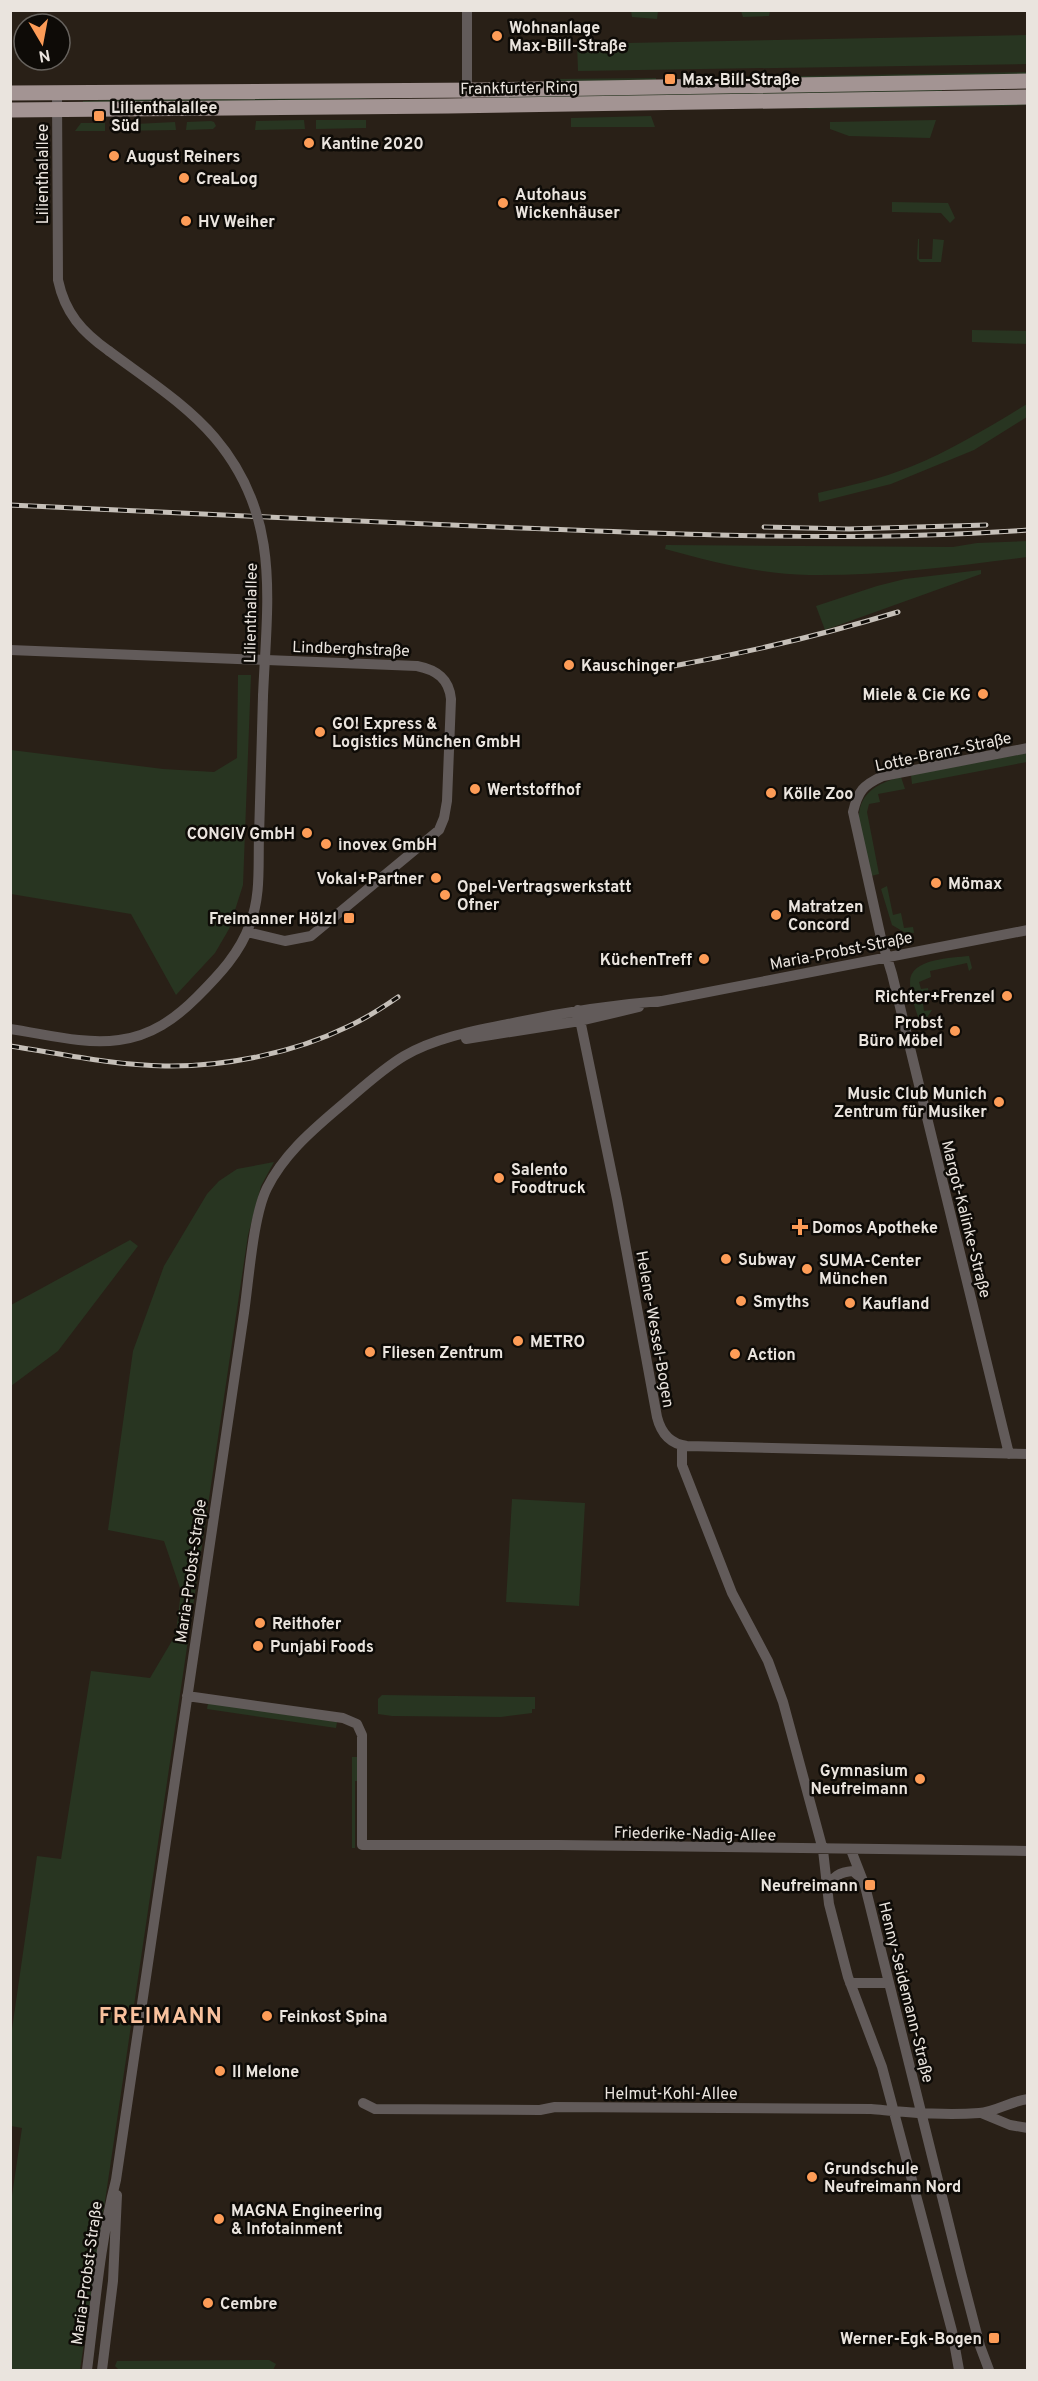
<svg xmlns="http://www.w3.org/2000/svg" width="1038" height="2381" viewBox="0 0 1038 2381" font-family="Overpass,sans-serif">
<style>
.green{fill:#283521}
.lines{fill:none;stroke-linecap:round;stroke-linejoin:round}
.minor{stroke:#625b5a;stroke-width:10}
.primary{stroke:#a39493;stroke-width:15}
.rail-casing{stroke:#c5bfb8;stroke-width:5}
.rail{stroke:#0e0b07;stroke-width:3;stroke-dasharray:9;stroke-linecap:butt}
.minor-bridge{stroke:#625b5a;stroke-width:10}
.poi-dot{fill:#fd9c57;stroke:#0e0b07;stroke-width:2}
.labels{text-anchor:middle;stroke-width:5;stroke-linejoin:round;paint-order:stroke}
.poi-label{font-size:16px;font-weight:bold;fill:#eae4de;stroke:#0e0b07;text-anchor:start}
.street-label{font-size:16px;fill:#eae4de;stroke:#0e0b07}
.district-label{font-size:22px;font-weight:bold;letter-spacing:1.5px;fill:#f9c19d;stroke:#0e0b07}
</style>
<rect width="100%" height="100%" fill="#292017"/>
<!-- green -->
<path class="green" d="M631,10H658V11L657,19L632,17Z
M741,11V10L770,11L769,16L743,17Z
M1027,35V64L578,71L577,44Z
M1028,72L1027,75L684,80V78Z
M656,78V81L559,82L552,79Z
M942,89V93L487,99V95Z
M192,97H392L358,99L83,104V101Z
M1028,102L1027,105L1006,106L806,109L812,107Z
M651,116L655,127H571V118Z
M304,120L305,129L255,130L256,121Z
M316,120H366V128L316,129Z
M936,120L930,138L849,136L830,129V122Z
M211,121L214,122L216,126L213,129L186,130L187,122Z
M175,122L176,130L114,131L115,125Z
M81,123H105V131H75Z
M892,202L948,203L955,218L950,223L941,213L892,212Z
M918,239H919V259H932L933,239L944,240L941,262H920L917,259Z
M972,330L1027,331V344L972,342Z
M1027,404V417L974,450L891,484L819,502L818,493C849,486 880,479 910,467C952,450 989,427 1027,404Z
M1028,541L1027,557C955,566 881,576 809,575C760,574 712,562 665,549L666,545L953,547L977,543Z
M981,570V574L825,630L816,606L877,586L905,579Z
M238,675H251L243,885L229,929L215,953L176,995L131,914L11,894V750L163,769L214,772L237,758Z
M1027,753V762L912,784L911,775Z
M901,777L905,789L878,794L880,802L869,804L867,812L879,874L871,876C860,830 840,792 901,777Z
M887,886L893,915L901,913L904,928L913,927L914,933L904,932L892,925L881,889Z
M969,956L972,968L969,971L967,963L930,971L931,977L919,982L921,989L928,988L930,1002L923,1004L924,1011L932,1010L924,1022L920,1023C916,1010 910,995 910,982C910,958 953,958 969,956Z
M274,1162L261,1186L248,1235L80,2370H11L10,2209L22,2128L11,2126V2036L37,1856L61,1859L91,1671L150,1678L176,1634L181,1591L164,1541L108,1530L133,1351L164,1266L207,1194L219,1181L237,1169Z
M130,1240L138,1246L58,1351L11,1386V1305Z
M512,1499L585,1503L579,1606L506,1602Z
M382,1695L535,1697V1709H532V1713L501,1717L392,1716L378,1714V1699Z
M208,1703L337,1722L336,1728L207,1709Z
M352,1757H359V1781H355V1848H352Z
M269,2360L276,2364L273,2370H119L115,2366L117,2361Z"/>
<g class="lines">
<!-- minor -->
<path class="minor" d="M57,93L58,280C65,313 82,332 109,351
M467,97V10
M10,650L417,666C437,670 449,679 451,699L447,801L444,818L439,830L311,936L285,941L247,932
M657,1002L1028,930
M578,1010L617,1199L657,1417C661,1433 670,1444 687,1446L1028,1454
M10,1029C45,1034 84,1045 119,1040C151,1036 175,1019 197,997C219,975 240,953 250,924C261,896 258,866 259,837C260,790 262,743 263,696
M466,1039L580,1021L639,1007
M682,1445V1465L732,1593L768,1661L783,1702L823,1850L829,1904L848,1977L882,2067L952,2331L959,2370
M1009,1454L892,974L881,938L853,812C858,791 863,785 883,776L1028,748
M187,1696L343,1718L357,1724L362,1735V1845H559L1028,1851
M851,1850L865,1886L961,2273L980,2346L989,2370
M827,1888C834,1876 839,1872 853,1871L861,1878
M850,1983H889
M363,2103L375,2109L540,2110L555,2107L871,2109C907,2112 943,2116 979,2113C995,2112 1011,2101 1028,2099
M981,2113L1010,2125L1028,2128
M87,2370C95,2307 100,2242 116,2180L244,1313C249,1279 253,1216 267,1188C283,1156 309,1133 336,1110C358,1092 379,1071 404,1056C435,1038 473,1031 508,1024C559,1013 609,1005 661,1001
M102,2370L113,2281L117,2195"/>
<!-- primary -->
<path class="primary" d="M10,93L483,90L1028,81
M10,110L448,106L1028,97"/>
<defs>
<path id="rail" d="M10,505C181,513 351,521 522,528C690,535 859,542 1028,530
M764,527L849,529L986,525
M668,667C746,653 822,635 898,612
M10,1046C62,1054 113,1065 165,1066C224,1067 294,1053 347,1027C365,1019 382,1008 398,997"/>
</defs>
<!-- rail casing -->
<use href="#rail" class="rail-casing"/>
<!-- rail -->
<use href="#rail" class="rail"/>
<!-- minor-bridge -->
<path class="minor-bridge" d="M109,351C145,378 186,404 215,438C282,517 267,601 263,696"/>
</g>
<!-- markers -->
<g class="poi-dot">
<circle cx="497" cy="36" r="6"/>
<rect x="664" y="73" width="12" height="12" rx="3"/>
<rect x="93" y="110" width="12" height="12" rx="3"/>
<circle cx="309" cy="143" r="6"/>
<circle cx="114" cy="156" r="6"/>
<circle cx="184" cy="178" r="6"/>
<circle cx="503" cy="203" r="6"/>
<circle cx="186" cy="221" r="6"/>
<circle cx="569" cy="665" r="6"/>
<circle cx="983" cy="694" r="6"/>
<circle cx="320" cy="732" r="6"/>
<circle cx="475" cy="789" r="6"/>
<circle cx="771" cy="793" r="6"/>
<circle cx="307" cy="833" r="6"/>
<circle cx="326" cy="844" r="6"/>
<circle cx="436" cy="878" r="6"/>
<circle cx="936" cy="883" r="6"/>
<circle cx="445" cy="895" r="6"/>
<circle cx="776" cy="915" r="6"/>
<rect x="343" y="912" width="12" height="12" rx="3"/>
<circle cx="704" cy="959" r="6"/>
<circle cx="1007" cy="996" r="6"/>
<circle cx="955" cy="1031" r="6"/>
<circle cx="999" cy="1102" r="6"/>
<circle cx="499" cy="1178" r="6"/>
<path d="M797 1218h6v6h6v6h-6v6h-6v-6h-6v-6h6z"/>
<circle cx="726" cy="1259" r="6"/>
<circle cx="807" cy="1269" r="6"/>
<circle cx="741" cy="1301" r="6"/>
<circle cx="850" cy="1303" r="6"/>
<circle cx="518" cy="1341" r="6"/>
<circle cx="370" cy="1352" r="6"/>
<circle cx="735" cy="1354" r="6"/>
<circle cx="260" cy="1623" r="6"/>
<circle cx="258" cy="1646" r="6"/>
<circle cx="920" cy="1779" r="6"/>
<rect x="864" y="1879" width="12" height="12" rx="3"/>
<circle cx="267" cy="2016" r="6"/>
<circle cx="220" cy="2071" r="6"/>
<circle cx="812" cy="2177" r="6"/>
<circle cx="219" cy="2219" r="6"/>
<circle cx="208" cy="2303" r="6"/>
<rect x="988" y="2332" width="12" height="12" rx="3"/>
</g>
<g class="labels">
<!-- poi labels -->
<g class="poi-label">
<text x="509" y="33">Wohnanlage<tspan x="509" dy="18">Max-Bill-Straße</tspan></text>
<text x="682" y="85">Max-Bill-Straße</text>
<text x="111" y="113">Lilienthalallee<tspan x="111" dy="18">Süd</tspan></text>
<text x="321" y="149">Kantine 2020</text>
<text x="126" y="162">August Reiners</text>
<text x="196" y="184">CreaLog</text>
<text x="515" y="200">Autohaus<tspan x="515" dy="18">Wickenhäuser</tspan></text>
<text x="198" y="227">HV Weiher</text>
<text x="581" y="671">Kauschinger</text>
<text x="971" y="700" text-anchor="end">Miele &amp; Cie KG</text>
<text x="332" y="729">GO! Express &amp;<tspan x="332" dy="18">Logistics München GmbH</tspan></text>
<text x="487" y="795">Wertstoffhof</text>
<text x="783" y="799">Kölle Zoo</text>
<text x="295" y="839" text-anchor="end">CONGIV GmbH</text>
<text x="338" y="850">inovex GmbH</text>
<text x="424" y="884" text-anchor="end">Vokal+Partner</text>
<text x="948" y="889">Mömax</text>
<text x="457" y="892">Opel-Vertragswerkstatt<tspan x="457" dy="18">Ofner</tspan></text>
<text x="788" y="912">Matratzen<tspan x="788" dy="18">Concord</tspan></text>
<text x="337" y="924" text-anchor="end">Freimanner Hölzl</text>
<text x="692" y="965" text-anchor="end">KüchenTreff</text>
<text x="995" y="1002" text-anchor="end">Richter+Frenzel</text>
<text x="943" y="1028" text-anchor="end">Probst<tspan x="943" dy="18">Büro Möbel</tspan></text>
<text x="987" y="1099" text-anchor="end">Music Club Munich<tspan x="987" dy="18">Zentrum für Musiker</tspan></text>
<text x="511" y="1175">Salento<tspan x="511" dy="18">Foodtruck</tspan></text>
<text x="812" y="1233">Domos Apotheke</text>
<text x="738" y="1265">Subway</text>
<text x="819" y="1266">SUMA-Center<tspan x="819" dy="18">München</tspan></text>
<text x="753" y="1307">Smyths</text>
<text x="862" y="1309">Kaufland</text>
<text x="530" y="1347">METRO</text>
<text x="382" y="1358">Fliesen Zentrum</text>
<text x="747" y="1360">Action</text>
<text x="272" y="1629">Reithofer</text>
<text x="270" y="1652">Punjabi Foods</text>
<text x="908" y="1776" text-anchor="end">Gymnasium<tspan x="908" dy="18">Neufreimann</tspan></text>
<text x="858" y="1891" text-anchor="end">Neufreimann</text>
<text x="279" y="2022">Feinkost Spina</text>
<text x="232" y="2077">Il Melone</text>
<text x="824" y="2174">Grundschule<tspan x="824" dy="18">Neufreimann Nord</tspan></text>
<text x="231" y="2216">MAGNA Engineering<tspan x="231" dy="18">&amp; Infotainment</tspan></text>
<text x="220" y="2309">Cembre</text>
<text x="982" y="2344" text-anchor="end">Werner-Egk-Bogen</text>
</g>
<!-- street labels -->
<g class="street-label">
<text transform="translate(519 87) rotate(-1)" y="6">Frankfurter Ring</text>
<text transform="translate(42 174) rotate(-90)" y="6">Lilienthalallee</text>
<text transform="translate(250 613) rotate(-89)" y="6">Lilienthalallee</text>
<text transform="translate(351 648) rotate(2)" y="6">Lindberghstraße</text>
<text transform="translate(943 751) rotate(-12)" y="6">Lotte-Branz-Straße</text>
<text transform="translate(841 950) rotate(-11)" y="6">Maria-Probst-Straße</text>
<text transform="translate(967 1219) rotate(76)" y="6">Margot-Kalinke-Straße</text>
<text transform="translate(656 1329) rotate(80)" y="6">Helene-Wessel-Bogen</text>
<text transform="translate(190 1571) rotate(-82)" y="6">Maria-Probst-Straße</text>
<text transform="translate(695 1833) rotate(1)" y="6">Friederike-Nadig-Allee</text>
<text transform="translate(907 1992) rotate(76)" y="6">Henny-Seidemann-Straße</text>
<text x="671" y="2099">Helmut-Kohl-Allee</text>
<text transform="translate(86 2273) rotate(-82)" y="6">Maria-Probst-Straße</text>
</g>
<!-- district labels -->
<g class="district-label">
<text x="161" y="2023">FREIMANN</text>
</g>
</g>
<!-- border -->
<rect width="1038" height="2381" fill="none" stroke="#eae4de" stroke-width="24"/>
<!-- north arrow -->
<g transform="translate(42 42) rotate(170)"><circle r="28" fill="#0e0b07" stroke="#66625d" stroke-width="1.5"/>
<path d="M0-4.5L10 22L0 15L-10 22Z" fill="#fd9c57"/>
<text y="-9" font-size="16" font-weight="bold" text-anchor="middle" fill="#eae4de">N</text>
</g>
</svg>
